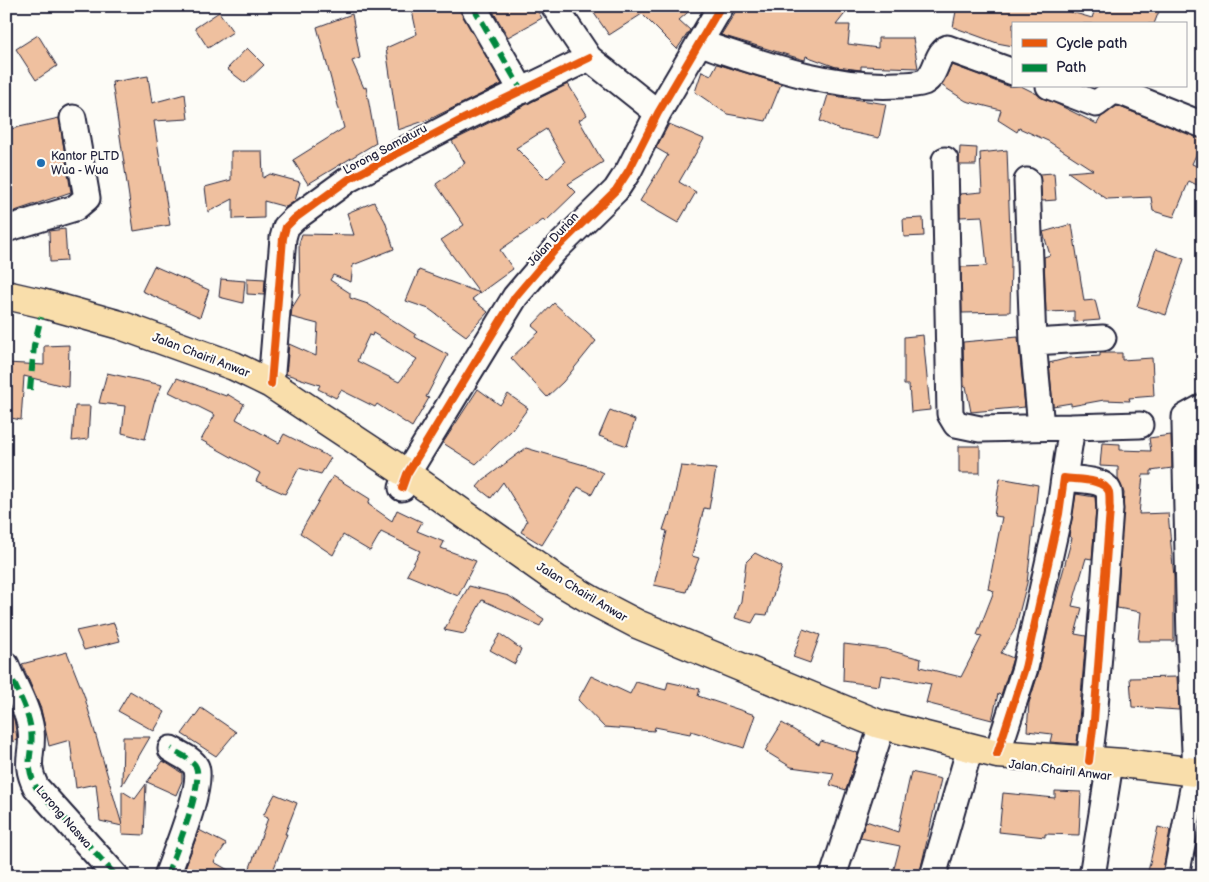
<svg xmlns="http://www.w3.org/2000/svg" width="1209" height="882" viewBox="0 0 1209 882" font-family="'Balsamiq Sans',sans-serif">
<style>
.building{fill:#efc09f;stroke:#22223b;fill-rule:evenodd}
.lines{fill:none;stroke-linecap:round;stroke-linejoin:round}
.minor-casing{stroke:#22223b;stroke-width:29}
.major-casing{stroke:#22223b;stroke-width:31}
.minor{stroke:#fdfcf7;stroke-width:25}
.major{stroke:#f9deab;stroke-width:28}
.quiet{stroke:#00873e;stroke-width:6;stroke-dasharray:12 6;stroke-linecap:butt}
.cycleway-casing{stroke:#fdfcf7;stroke-width:11}
.cycleway{stroke:#e8590c;stroke-width:8}
.poi-dot{fill:#1f6fb2;stroke:#fdfcf7;stroke-width:2}
.labels{text-anchor:middle;stroke-width:4.5;stroke-linejoin:round;paint-order:stroke}
.street-label{font-size:12px;fill:#22223b;stroke:#fdfcf7}
.poi-label{font-size:12px;fill:#22223b;stroke:#fdfcf7;text-anchor:start}
</style>
<rect width="100%" height="100%" fill="#fdfcf7"/>
<filter id="ink" filterUnits="userSpaceOnUse"><feTurbulence type="fractalNoise" baseFrequency=".02" numOctaves="2"/><feDisplacementMap in="SourceGraphic" scale="10" xChannelSelector="R" yChannelSelector="G"/><feConvolveMatrix kernelMatrix="1 2 1 2 8 2 1 2 1" color-interpolation-filters="sRGB"/></filter>
<g filter="url(#ink)">
<!-- building -->
<path class="building" d="M411,6H459L502,84L430,119L398,130L386,48L417,34Z
M490,6H534L542,18L508,37Z
M589,6H695L679,20L690,30L677,49L642,14L609,35Z
M739,6H851L836,25H850L848,44L878,48V38H913L918,68L861,66V70L836,67L806,56L805,60L801,59L721,35Z
M957,6H1051L1092,18L1096,6H1161L1154,24H1013V46L997,43L953,27Z
M219,12L233,32L208,48L195,28Z
M352,14L360,58L352,61L364,88L366,87L376,143L308,184L293,160L344,128L317,27Z
M38,35L57,66L36,80L16,49Z
M247,48L264,65L245,83L227,69Z
M717,64L781,84L766,121L727,114L695,92L702,71L711,75Z
M952,65L1008,86H1021L1097,124L1101,117L1117,106L1203,139L1192,164L1203,169V188L1189,181L1174,217L1153,211L1151,197L1107,199L1068,172L1093,170L1048,141L1019,128L1017,132L998,120L1001,110L966,101L941,85Z
M148,76L152,103L185,94L188,119L154,121L170,225L134,231L112,82Z
M568,84L587,115L579,120L603,162L568,184L576,192L545,222L543,220L500,250L513,269L480,293L441,240L464,225L436,184L465,163L452,141ZM546,129L565,162L547,179L516,148Z
M828,95L886,104L879,138L840,130L820,121Z
M59,118L71,192L6,214V130Z
M669,124L704,139L679,182L696,192L678,223L640,201L668,155L656,148Z
M960,147L977,148L976,165H959Z
M1007,150L1011,262L1010,312L962,313L961,267L987,266L982,216L960,217V194L982,192L980,153Z
M231,151H262L263,178L270,174L300,182L295,201L286,207L264,201V218L233,219V199L208,212L205,187L231,180Z
M1054,173L1056,200L1042,201L1039,174Z
M374,202L385,221L394,249L353,265L351,282L333,275L330,280L350,293V298L368,304L416,335L415,337L448,355L426,397L429,398L412,427L377,404L375,407L341,390L336,398L318,389L320,385L286,374L289,344L316,356L318,324L291,317L292,308L300,295L299,243L302,234L354,235L347,213ZM373,333L417,359L399,382L357,361L369,335L372,336Z
M923,218L924,236L904,237L903,219Z
M1072,224L1084,301L1095,300L1100,320L1074,322V311L1046,312L1044,257L1050,255L1043,232Z
M65,229L67,261L50,262L49,231Z
M1156,249L1184,259L1166,315L1137,306Z
M154,266L209,290L200,317L142,291Z
M419,270L480,293L472,299L488,312L466,336L429,309L406,301Z
M247,278L265,279L264,295L247,294Z
M221,279L245,281L243,303L219,297Z
M554,303L596,341L563,382L547,397L511,358L539,332L532,326Z
M923,335L930,410L911,412L909,385H904V337Z
M1018,337L1025,407L971,412L966,386L964,387L963,342Z
M69,345L68,387L24,376L21,420L6,417V363L44,365V346Z
M1100,353H1122V360L1152,358L1154,396L1129,398L1130,401L1104,400L1071,406V403L1053,406L1049,363L1069,358L1100,356Z
M107,373L162,385L154,403L145,439L122,433L125,406L99,403Z
M177,378L226,396L227,394L244,404L236,419L279,443L284,434L331,458L321,474L299,468L285,494L256,481L260,473L201,440L215,415L169,392Z
M478,389L500,405L508,394L528,408L512,430L476,464L443,443Z
M75,406H90L88,439L72,441Z
M610,410L635,420L627,446L599,436Z
M1171,435L1172,468L1151,471V475H1143L1139,514L1168,513L1174,577V641H1138L1141,612L1117,608L1124,493L1118,479V467L1100,466L1102,443L1120,444V450L1151,451L1149,438Z
M959,446H980V473H959Z
M526,448L591,467L603,473L592,494L578,487L542,545L521,532L527,521L503,482L491,498L477,487L483,480Z
M681,466L716,469L709,509L704,508L692,556L699,558L686,592L654,585L667,531L663,530L668,515L670,516Z
M333,476L370,499L368,504L392,521L397,510L422,522L417,531L444,542L441,548L476,561L458,596L407,575L420,551L381,532L370,551L343,535L333,555L300,533Z
M1000,478L1038,485L1027,583L1015,629L1001,653L1013,658L1001,695L998,694L992,720L926,703L931,684L881,675L879,686L843,681L844,644L885,649L921,659L920,667L961,677L982,636L977,635L994,591L988,589L1002,517L994,516Z
M1076,494L1095,497L1096,510L1092,559L1086,558L1072,606L1082,608L1075,634L1086,636L1077,744L1050,742L1052,734L1027,731L1029,703L1039,671L1053,608L1072,538L1069,536Z
M755,553L782,567L767,615L757,614L752,623L735,618L741,601L746,562Z
M469,586L509,596L544,619L540,626L482,600L464,634L444,630Z
M114,623L120,641L84,650L76,631Z
M803,629L820,635L810,663L793,657Z
M500,634L521,649L515,664L490,650Z
M67,652L84,695L122,825V791L135,799L146,784L144,835L122,834V826L100,821L96,784L76,788L70,740L49,746L41,709L22,664Z
M591,676L630,694L636,682L666,690L668,682L700,689L698,696L755,715L744,748L691,731L690,734L655,727L654,731L604,727L578,700Z
M1177,677L1179,710L1132,707L1130,678Z
M130,691L165,712L154,731L118,711Z
M6,708L14,719L17,738L6,748Z
M201,708L236,732L216,756L182,734Z
M782,723L819,745L821,741L858,753L846,790L830,785L834,773L791,767L765,751Z
M123,737H150L122,785Z
M163,761L182,773V781L176,795L147,782Z
M911,772L941,779L919,876H892L900,846L860,838L866,821L898,832Z
M1055,791L1081,792L1079,835L1045,834V837L999,832L1003,793L1055,798Z
M275,794L297,803L285,834H287L271,876H247L268,818L263,816Z
M1158,827L1170,830L1162,876H1147Z
M199,830L226,844L214,862L239,876H182Z
M1198,836L1203,837V857L1195,856Z"/>
<g class="lines">
<defs>
<path id="minor" d="M473,6L522,91
M554,6L589,58L658,113
M700,43C763,64 830,89 898,85C906,85 916,85 924,82C937,75 935,56 947,48L1013,72
M1049,86L1096,104L1113,91L1123,93L1203,125
M945,160L950,414L956,424L980,429L1072,427L1064,478
M1027,181L1033,342L1041,427
M6,229L75,208L87,198L73,118
M1033,342L1103,338
M271,384L283,238L286,227L294,219L349,179L465,118L589,58
M1072,427L1140,425
M402,488L407,474L515,297L555,250L616,190L629,170L658,113L721,6
M6,665C14,686 28,708 31,730C34,754 23,761 36,787L116,876
M997,754L1025,668L1059,514L1064,478C1076,480 1104,478 1109,492C1110,497 1109,504 1110,509L1094,720L1089,761
M167,876C174,856 204,785 196,767C192,759 179,754 171,749
M833,876L879,735
M933,876L967,758
M1092,876L1108,776
M1176,876L1196,773L1190,640L1185,424V417L1203,407"/>
<path id="major" d="M6,295L41,303L120,325L234,366L271,384L407,474L556,579L593,601L637,624L820,700L879,724L997,754L1123,763L1203,773"/>
</defs>
<!-- minor casing -->
<use href="#minor" class="minor-casing"/>
<!-- major casing -->
<use href="#major" class="major-casing"/>
<!-- minor -->
<use href="#minor" class="minor"/>
<!-- major -->
<use href="#major" class="major"/>
<!-- quiet -->
<path class="quiet" d="M473,6L522,91
M30,390L34,346L41,317
M6,665C14,686 28,708 31,730C34,754 23,761 36,787L116,876
M167,876C174,856 204,785 196,767C192,759 179,754 171,749"/>
<defs>
<path id="cycleway" d="M271,384L283,238L286,227L294,219L349,179L465,118L589,58
M402,488L407,474L515,297L555,250L616,190L629,170L658,113L721,6
M997,754L1025,668L1059,514L1064,478C1076,480 1104,478 1109,492C1110,497 1109,504 1110,509L1094,720L1089,761"/>
</defs>
<!-- cycleway casing -->
<use href="#cycleway" class="cycleway-casing"/>
<!-- cycleway -->
<use href="#cycleway" class="cycleway"/>
</g>
</g>
<!-- markers -->
<circle class="poi-dot" cx="41" cy="163" r="5"/>
<g class="labels">
<!-- street labels -->
<g class="street-label">
<text transform="translate(385 149) rotate(-28)" y="4">Lorong Samaturu</text>
<text transform="translate(553 239) rotate(-47)" y="4">Jalan Durian</text>
<text transform="translate(201 355) rotate(21)" y="4">Jalan Chairil Anwar</text>
<text transform="translate(582 592) rotate(31)" y="4">Jalan Chairil Anwar</text>
<text transform="translate(1060 770) rotate(7)" y="4">Jalan Chairil Anwar</text>
<text transform="translate(64 817) rotate(49)" y="4">Lorong Naswa</text>
</g>
<!-- poi labels -->
<g class="poi-label">
<text x="51" y="160">Kantor PLTD<tspan x="51" dy="14">Wua - Wua</tspan></text>
</g>
</g>
<!-- margin -->
<rect width="1209" height="882" fill="none" stroke="#fdfcf7" stroke-width="25"/>
<rect x="12" y="12" width="1184" height="857" fill="none" stroke="#22223b" stroke-width="2" filter="url(#ink)"/>
<!-- legend -->
<rect x="1012" y="22" width="175" height="65" fill="#fdfcf7" stroke="#a5a5ac"/>
<rect x="1022" y="39" width="25" height="8" fill="#e8590c" stroke="#a5a5ac"/>
<text x="1056" y="48" font-size="15" fill="#22223b">Cycle path</text>
<rect x="1022" y="64" width="25" height="8" fill="#00873e" stroke="#a5a5ac"/>
<text x="1056" y="72" font-size="15" fill="#22223b">Path</text>
</svg>
